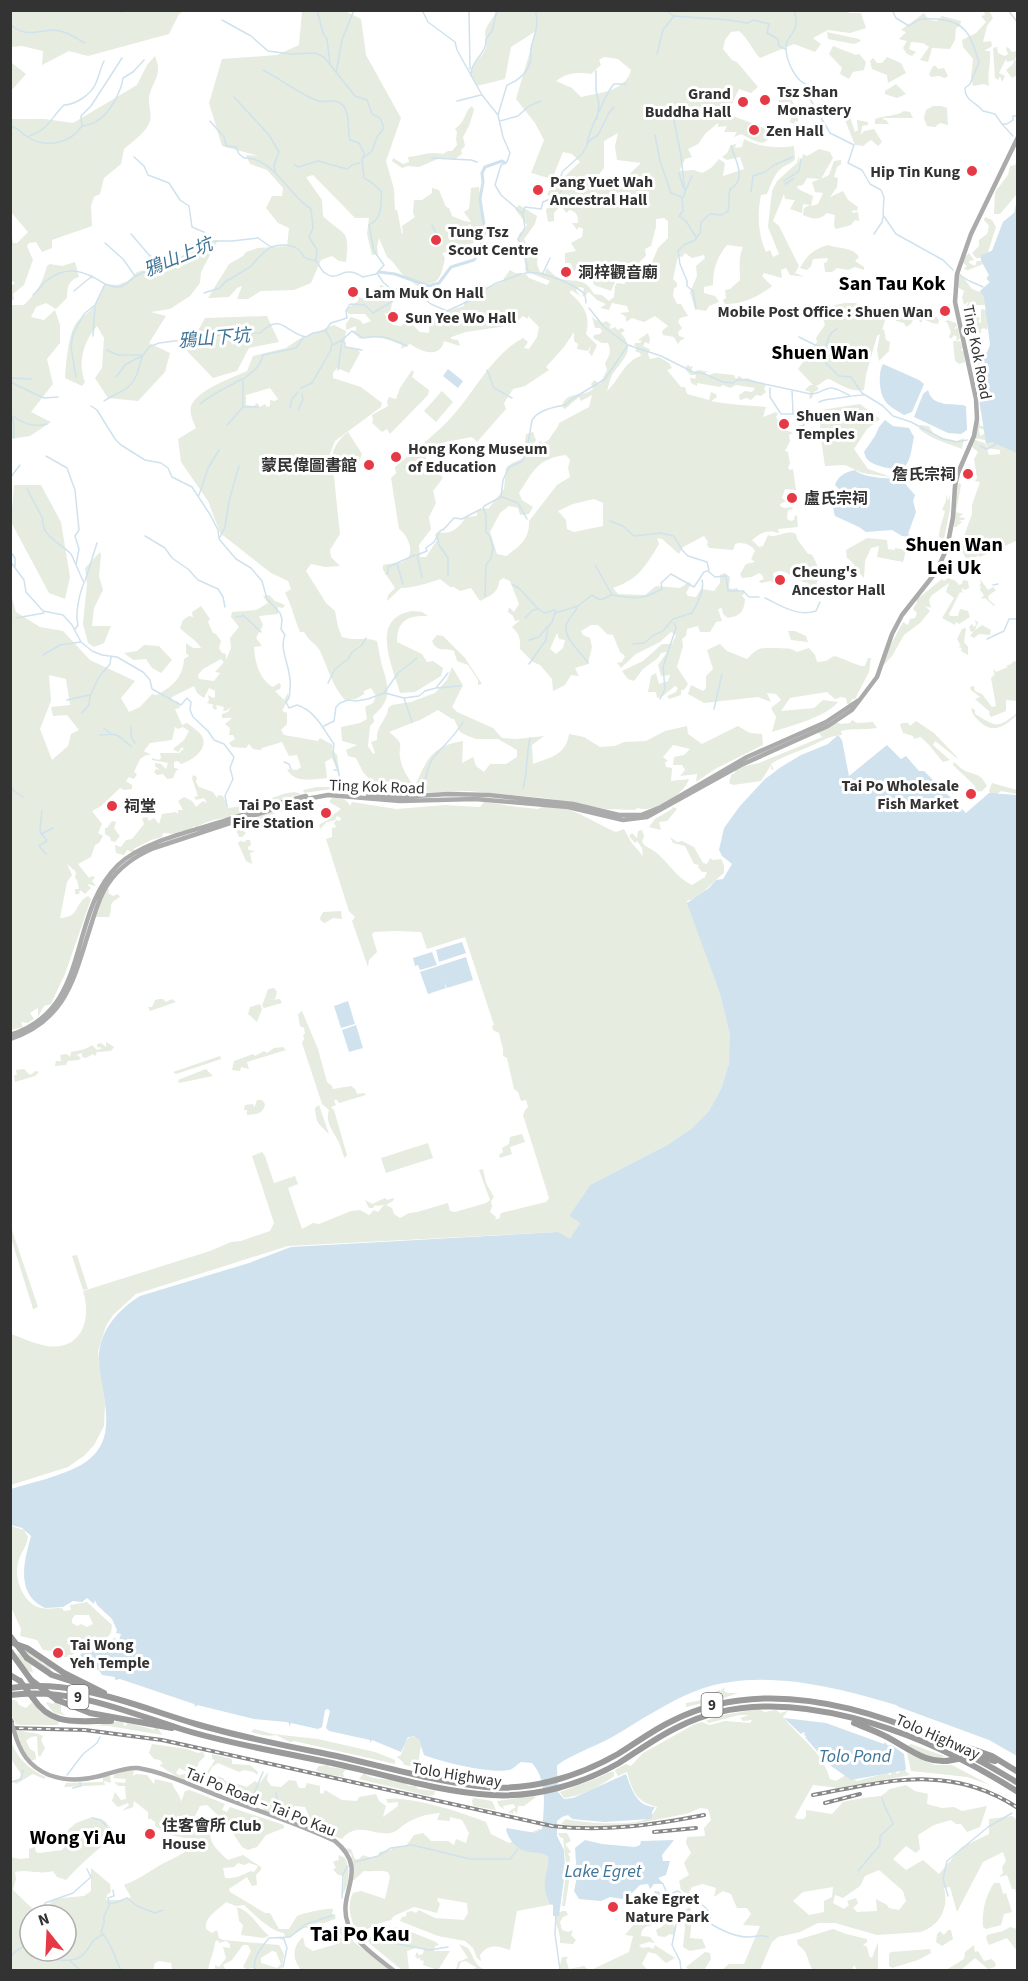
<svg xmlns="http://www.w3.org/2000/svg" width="1028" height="1981" viewBox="0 0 1028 1981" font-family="'Source Sans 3','Noto Sans TC',sans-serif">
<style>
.green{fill:#e6ecdf;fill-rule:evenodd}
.water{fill:#cfe2ee}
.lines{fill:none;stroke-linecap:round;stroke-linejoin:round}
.stream{stroke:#cfe2ee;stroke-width:1.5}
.canal{stroke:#cfe2ee;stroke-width:3}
.major{stroke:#ababab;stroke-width:4.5}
.highway{stroke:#9a9a9a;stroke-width:6}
.rail-casing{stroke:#888;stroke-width:4}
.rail{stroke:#fff;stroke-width:1.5;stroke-dasharray:4.5;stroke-linecap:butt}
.major-bridge{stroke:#ababab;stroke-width:4.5}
.highway-bridge{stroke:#9a9a9a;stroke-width:6}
.poi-dot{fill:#e63946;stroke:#fff;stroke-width:2}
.labels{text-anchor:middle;stroke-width:6;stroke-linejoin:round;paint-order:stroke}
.shield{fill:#fff;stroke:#707070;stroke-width:1.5}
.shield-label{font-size:15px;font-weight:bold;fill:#333}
.poi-label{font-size:16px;font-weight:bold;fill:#333;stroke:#fff;text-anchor:start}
.street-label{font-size:16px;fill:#333;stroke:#fff}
.water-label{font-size:18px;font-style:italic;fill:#3f7597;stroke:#fff}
.quarter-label{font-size:20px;font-weight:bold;fill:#000;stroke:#fff}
.district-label{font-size:22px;font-weight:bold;fill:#000;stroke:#fff}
</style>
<rect width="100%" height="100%" fill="#fff"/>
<!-- green -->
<path class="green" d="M847,10L849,13H861L866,28L850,33L828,30L813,38L821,44L815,52L794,44L760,58C752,50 749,39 739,31L731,32L725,40L723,49L732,60L737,62L758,87L751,93L739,89L728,112L735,117L752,123L749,132L757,135L761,127L773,131L770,138L763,143L755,141L741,134L734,137L737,132H724L727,126L718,127V123L706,133L698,144L688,149L692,157L685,159L680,169L681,171L694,170L702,173L711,168L719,159L725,163L723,176L744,169L740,157L727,160L722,157L727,153L731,145L736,144L735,148L742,147L744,139C759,147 777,149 794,146L795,159C791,164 788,164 783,167C774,173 771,185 767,194L761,195C757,214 758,235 766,252L770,250L773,257L779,254L768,227L772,191L777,181L797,163L799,155L800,165L803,154L807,156L819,149L830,152L833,158L821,179L829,175L834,161L841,160V164L837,167L834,177L838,178L837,187L830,197L843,191L848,200L858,207L857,211L853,210L852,213L858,212L859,221L855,220L851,225L836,229L834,226L835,215L827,213C819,221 813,219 803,215L804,208L810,205L803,204L802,213L790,209L795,200L785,199L784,194L773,221L779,226L799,266L795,273L805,277L790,275L786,268L781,270L782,278L764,273L762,276L772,286C758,297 743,304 725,304L723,300L726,298L725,290L730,289L740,280C740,268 738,258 743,247L727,245C717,257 713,269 713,285L704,287V293L715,296L719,302L709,306L706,311L695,309L690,292L697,276L696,266L705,258L704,255L692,258L685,253L682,257L678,256L673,279L677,283V287L674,288L673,296L677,304H681L688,316L680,318L678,322L682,328L678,332L679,336L685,338L680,341L678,344L674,337L663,335L662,331L668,326L655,316L644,322L632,318L626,322V317L620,313L629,312L627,306L612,303L609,310L600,308L606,304L597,300L589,292L582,297L584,288L579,287L576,290L580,296L571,290L570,293C584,305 591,316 586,334L597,345L592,356L589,353L591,344L588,351L577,349L578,344L574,341V332L564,347L546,367L549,370L525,386L513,389L504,403L506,409L477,442L472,437L441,443L425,457L443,478L433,491L436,503L429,517L431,529L419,545L420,557H426L437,540L435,535L437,532C451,535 458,529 466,517L477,516V510L485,508L488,509L504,489L506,468L512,463L529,456L528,452L524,450L526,434L533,432L536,440L529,451L533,452L537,451L539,441L543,443L549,440C552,433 557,430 559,423L589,407L592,395L581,401L579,397L565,409L562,407C565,390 583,398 593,389L591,384L594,380L600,384L607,370L605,363C609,356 612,352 608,343H602L593,338L594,335L600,334L602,331L600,328H595L592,317L597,321V317L602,323L607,321L611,325L609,327L611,329L616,327L617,330L622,328L625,331L621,333C635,350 625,357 614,372C610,377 609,385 607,391C620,379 624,361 641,356L640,353L635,351L637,347L634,345L635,343H640L642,341L638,340L648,333L650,339L649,344L645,342L643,346L650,349L648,354L650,359L659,357L669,363L672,368L667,370L681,387H685L687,394L709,400L711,392L716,394L717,397L711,401C730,405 747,405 766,407L763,417L776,412L778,414L776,417L783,429L793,433L789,435L790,441L785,451L788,452L790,463L788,468L790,470L793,469L796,490L785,489L782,498L786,501L780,504L781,507L785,508L792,507L793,509L788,510L787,519L791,521L794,520L795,515L797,516L798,527L778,529L779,533C767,529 760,533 752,540L759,547L763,546L768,535C778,539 785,529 796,534L797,539L808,554H811C818,563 821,574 816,585L813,584L809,592L805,594L804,588L806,589L804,585L810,583L803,582L801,580L803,576L798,573L790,575C784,571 778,569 773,574L775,582L773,583L771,581L761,583L759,581L764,579L762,575L759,573L752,577L742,578L740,574L746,564L755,562L751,559L755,551C752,545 742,541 735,544L733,550L709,548L707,545L708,542L704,536L683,547L679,554L662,539L657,538L659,544C645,567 639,579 613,588L618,594L645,595L656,586L680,588L689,582L691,584L686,593L688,596L696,597L701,589L714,591L720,583V575L725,573L730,577L729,588L732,589L737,588L740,592L744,590L745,592L742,596L745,599C744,611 741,616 728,618L723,614L722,608L718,609L722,621L716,622L710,632H700L698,626L687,629L686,636L682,639L683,646L677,667L688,684L684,690H681V695L669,699L667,696L676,692L678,688L675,686L663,696L657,698L656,692H648L651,676L656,673L659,684L668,681L670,675L661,676L658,665L667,652L661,653L658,658L643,669L634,681L628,679L622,671L643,661L662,644H672L676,635L671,632L660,642L636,654L621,668L617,663L622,662L625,656L620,652L613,635L607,634L598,625H591L581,631L583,635L590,638L592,647L588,664L575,668L579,676L571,675L565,685L553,691L552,679L540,665L533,662L520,649C520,637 520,635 512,627L520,620L515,621L513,616L508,612L509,607L514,612L519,604L510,581L503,578L499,581C499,593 489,596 480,601L471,588L460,591L454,587H450L440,579C433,582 409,589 401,588L387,601L388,595L395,588L383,570V565C389,563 397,564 403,562C417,555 408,535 399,529L391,478L396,473L395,467C413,452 432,437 448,421C474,394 490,356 523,338L528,342L524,348L529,349L537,337L539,327L528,316V319L523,316L513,325L466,332L451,337V339L458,340L460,346L444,341C440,359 421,352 410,344L401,349L402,345C387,339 375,334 360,339L353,332L356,330V326L346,330V324L351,317L360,320L363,324L371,321L365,314H349L345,310L358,301L359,297L365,299L381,285L394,292C391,300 393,307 389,314L384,313L393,325L401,326L408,320L420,332L429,333L430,316L464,306L465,300L475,299L472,295C485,284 490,288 504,281V278L510,270L515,273H525L529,278L547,285L550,281L525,271L526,262L517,239L520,233L525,230L527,225L515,209L519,205L537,216L535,224L524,239L530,256L538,255L537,264L540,272L545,273L547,268C551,272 554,276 559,278C575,284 583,275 594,294L602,295L609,301L614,297L615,286L617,283L624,284L629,279V268L619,273L611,291L594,285L591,275L574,271L570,263H565V253L576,251L571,243L582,237L583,229L579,227L577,230L572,223H578C578,216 577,211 569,210L567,213L563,209V203L554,213V221L548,222L546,210L550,204L560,197L559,194H554L553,197L547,195L549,190L551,191L548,183L565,176L580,162L572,154L563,152L552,179L531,173L544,140L535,123L516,99L536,31L511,47L505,79L477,86C461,64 482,63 486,47C487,42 485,37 485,32C486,25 494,18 496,11ZM604,57L618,59L631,70C626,91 599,93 581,97L572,88L556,81C567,73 577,72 591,74L601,65L599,60ZM618,133L615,146L617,160L641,163L616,187L593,182L604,168V141ZM807,178L820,179L812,182L815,192L823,193L818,204L811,206L813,196L798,189L797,186L803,185ZM664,218L668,221V238L658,248L652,262L644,263L639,269L635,266L646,256L645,249L651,246L656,227V219ZM566,455L570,460L568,468L570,477L557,485L529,521C530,539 519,547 506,556L497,554L490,532L500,513L509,506L518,508L520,515L529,514L533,507L522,500L519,493C534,470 537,459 566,455ZM594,499L603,503V526L574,532L567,529L566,520L558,511L573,504ZM557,633L559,639L565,640L563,648L556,654L550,649Z
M10,11L11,10L184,11L179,14L169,34L88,56L69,51L42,65L43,51L22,46L11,47Z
M302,11H345L361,19L366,55L401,118L386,161L394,189L395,210H397C399,218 400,226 402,234L403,233L402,226L415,217L413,213L414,200H422L432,193V188L439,190L446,207L449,208L452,216L464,221L471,222L464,212L469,209L471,188L479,187L483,227L481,237L472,234L471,224L468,225L474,243L451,250L453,252L452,254L447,252L442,253L445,258C442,272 440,287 423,283L420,288L402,274L392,261L387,257L379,238L377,247L378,254L372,255L367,234L369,218H355L313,175L306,177L322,200L323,216C345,237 350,228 346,262L339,261L332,256L321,260L311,283L294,290L261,291L248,299H237L242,286L237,288L229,297L208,298L229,264L243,256L246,252L258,248L287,246L289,228L278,223L266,208L272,196H282L283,188L267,170L250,164L246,155L259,156L222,146L209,103L222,59L277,55L299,45Z
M984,11H989L993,18L987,26L983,42L991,41L992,46L984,51H990C991,63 987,74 989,86L984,84L973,86L971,77L973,59L963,47L962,40L976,33L986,22L981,16L985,15Z
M924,13L929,20L937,21L942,16L961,21L960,26L956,28L955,40L950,49L932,48L928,62L920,60L929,47L923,43L911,42L909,49L916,52L912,56L907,54L903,48L907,41L899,39L906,32L901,30Z
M827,32L859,39L861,41L854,44L828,39Z
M833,46L856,55L859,54L866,62L864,70L853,72L849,79L840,74L842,68L829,54Z
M997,47L998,53L1005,56L1008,54L1006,48L1008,47L1012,52L1017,51L1015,60L1017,63L1016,69L1017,75L1012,78L1006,70L1013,64L1014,60L1007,62L1006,59L999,73L1005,76L1002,82L1000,76L998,80L995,78L993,48Z
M155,56C163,76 153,79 149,97C148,104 152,113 150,121C147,132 132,142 124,149L121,164L104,178L100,194L94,197L91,206L92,226L52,240V248L42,252L36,242L29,243L27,246L33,260L24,285L13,294L14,299L11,301V286L15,283L11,280V231L13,243H17L28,232L11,212V119H45L73,123L137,85L147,65Z
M887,57L901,63L906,73L888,83L887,75L872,69L870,61L873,58L877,63H882Z
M12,63L26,74L11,91V64Z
M933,66H936L938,69L944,68L948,76L945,78L939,76L931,77L929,74Z
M896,84L906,94L897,98L885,94V91Z
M784,92C793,100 799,110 798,122L795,121L794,124L790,122L793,113L782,108L783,104L778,101Z
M472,106L474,110L469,126L463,137L465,146L461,150L462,154L455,159L440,158L419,167L408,166L402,168L392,161L393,158L403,164L409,162L408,157C424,156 425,151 443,154L448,151H452L457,145L456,139L457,132L455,129C467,120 464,112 472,106Z
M933,106H941L947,108L948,125L940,123L935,127L927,126L924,118L926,110Z
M848,111L855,132L858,130L857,120L868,122V125L862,126L861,135L864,131L874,129L882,142L878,146L871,140L863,146L855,145L843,115Z
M904,111L910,112L913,118H884L882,119L886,120L889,124H875V119C885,115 895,117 904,111Z
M1017,161V194L1000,214H994L995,192L1008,175L1010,166L1015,165Z
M1017,200V315L989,324L988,323L987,330L984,328L980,330L982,331L979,334L971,332L966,317L977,316L980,318L978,322L981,323V310L983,309L986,310V305H976L970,308H976L977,313L965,315L963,313L965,310L970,309L966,307L969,301L964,305L962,297L964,291L956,286L959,272L972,289L980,292L990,282L986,278L989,275L983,264L968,270L964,269L967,266L961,261L964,254L966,256L969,253L974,260L969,261V263L975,266L977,261H981V258H976L972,253L979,246V240L987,234L989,226L984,220L985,217L992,220L996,227L988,252L992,251L1003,222L1014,213Z
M218,240L201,272L200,283L190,296L170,309L151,312L166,316L149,343L170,353L165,372L138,401L108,398L95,378L102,368L104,338L97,326C84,341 77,362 85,382L82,386L65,378C66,364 68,333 77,322C81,316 90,313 94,306C99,299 101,291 105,284L117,285L128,281L137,272L149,269L161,262L180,259L196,246Z
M828,245C839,249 853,247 859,257L855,261L864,267V270L855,267L848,270L837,268L832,272H825L824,263L827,262L828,258L813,259L811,266L807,270L800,268C807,255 814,249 828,245Z
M75,262L79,277C68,280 67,288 67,298L56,309L46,303L36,307L31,317L44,320L55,310L60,325V343L47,359L53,384L31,412L51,422L30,436L11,439L10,345L12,340L10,338L11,305H24C38,291 42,284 47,266L50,264L62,266Z
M845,303H856L861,307H866L870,310L875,308L880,310L885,320L882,330L884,329L886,340L890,342L889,351L879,361L877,350L880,334L877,336L866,375L864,390C847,393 832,378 828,379C823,380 821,385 815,386L818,387V390L814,392L812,398L809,399L810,392L805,390L810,385H813L798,369L817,342L816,338L825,325L823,318L829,311H832L835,305Z
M900,307L923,317H937L939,321L938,324L932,323L923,319L921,323L915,315L911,324L906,327L904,323L896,321Z
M267,316L279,342L249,348L237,371L213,378L187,351L205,318Z
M948,320L956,323L957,327H955L954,329L958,328L960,338L956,342L960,341L963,348L961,350L964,352L965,362L959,364L955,361L953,341H956L957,337L954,335L951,339L949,337L951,332L947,322H944Z
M334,325L346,331L344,346L358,349L360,353L349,373L337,368L333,373V378L361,387L382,403L381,407L335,441L329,456V465L334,477L340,534L330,550L331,557L340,566L325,567L311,564L306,571L326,603L335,611L338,627L342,637C354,641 365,637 377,641C379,650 380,660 383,669C389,688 392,700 373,716L374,722L370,726L368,746L373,754L375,753L371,742L377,740C376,725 388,719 388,708L392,705L411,702L435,693L447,680L452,667L463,685L452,707L457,712L493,728L502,738L517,739L544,736L532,745L533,764C551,757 566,755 569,734L584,737L600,747L615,746L624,742L646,741L665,731L687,726L688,734L702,744L738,726L750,733L762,734L763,745L715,769L696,782L697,774L680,776L685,770L682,765H673L674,757L684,755L690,749L673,745L663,757L668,761L665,762L666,767L672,768L671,781L689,779C685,794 653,814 638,808L634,810L606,809L545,798L468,791L388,794L380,780L379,789L370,791L377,793L370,794L366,787L370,780L363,772L356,758L348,756L346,750L357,745L342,741L341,727L360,723L367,719L365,707L373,703L376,696L371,688L364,691V694L356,699L345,700C332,686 328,668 320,651C316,644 308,640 304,632H300C294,619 292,605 285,593L291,589L288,581L271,573L220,533L208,501L181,462L178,439L196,428C193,421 188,411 192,404C200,389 232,378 247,371L253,356L286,348L299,339ZM270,388L278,399L275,401L270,400V406L267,407L265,404L260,407L257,403L254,406L246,405V395ZM438,710L452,719H454L460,732L468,736L476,739H498L517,750V757L506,764H490L484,772L476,766L473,757L462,763L463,741C433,746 427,758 416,784H412C408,777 403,770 401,762C396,743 408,747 389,732L420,720Z
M689,365L690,367L693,366L691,371L693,373L698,370L711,372H706L705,374L707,376L714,373L734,375L736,379L739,376L744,379L747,378L766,385L764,389L766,392L761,396L756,395L751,400L747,398L740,400L739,395L745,391L752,392L755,388L736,385L730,388L723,385L720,387L697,383V386L691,383L690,377L695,379L696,375H690L686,370V366Z
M412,370L414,372L412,377L429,390L428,395L390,434L387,429L382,432L372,423L373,420L372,415L388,406L387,402L389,397L396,399L400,388Z
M442,391L453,402L436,422L424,411Z
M860,404L880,419L867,429L854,449L868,469L891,477L862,473L845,465L825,466L820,432L821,410Z
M979,420L980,426H984L985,430L979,428L980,436L985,433L1017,452V542L1016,541L980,557L977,555L975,564C965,563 963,552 961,544L972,514V505L980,482L975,481L977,478L974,459L978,452L971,446L972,439L985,443L989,455L1000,454V450L987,448L985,440L973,438C970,431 975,425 979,420Z
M920,425L929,426L935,436L957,441L964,438L962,449C947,443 931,439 919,429Z
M348,432L362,454L356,469L353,470L352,468L334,472C329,455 334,443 348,432Z
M960,483L961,485L956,512L963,514L959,517L965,518L964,520H959L962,522L956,527H954L953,493L959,491L954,490L956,485Z
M14,485H41L61,522L70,577L65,599L49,593L11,522Z
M946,494L948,501L950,495V509L944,539L939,537C939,528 943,520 945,511L942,510L946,501Z
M867,538L887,540L888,549L895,550V548L906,550L903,562L877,557L879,546L871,548L865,561L864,578C857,571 855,563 847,558L846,550Z
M100,552L101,555L99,576L103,590L94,608L92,626H111L104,643L94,647L88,643L83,624L87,584L85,568Z
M948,578L956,581L959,585L962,584L963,580L968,581L969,588L965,590L961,588L963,593L960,592L949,614L950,616H958L960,609L968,611L970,617L959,624L956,622L955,625L942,618L954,598L946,592L949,583L932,595L929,600L931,608L925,606L930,611L920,623L904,635L892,656L883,666L889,648L903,622L908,625L910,619L915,618L917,613L913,609L917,602L914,597L915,595L920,597L942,579L944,581Z
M980,579L988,590L993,587L996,590L988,596L989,600L995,605L994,606L985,598L981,599L984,595L980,590L981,586H979L981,583Z
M10,591L16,612L40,627L63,631L90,660L135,681L121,698L129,712L140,707L152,694L156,695C171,688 183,678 184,659L189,656L186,653V643L193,648H201C195,638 187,636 180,628L183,620L189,616L193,617L192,612L201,606L210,619L208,622L213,633L216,634L221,641L219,648L222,653L226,654V660L231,648L230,638L239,627L231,617L232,612L256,610L268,603L263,596L269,595L275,601L285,605L283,608L278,607V614L259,616L263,625L256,638L262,646L254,647C255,662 259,679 273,687L279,683L281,685L280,689L275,691L284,700L288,693L289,698L282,711L287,713V724L281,730L284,735L318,741L320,738L333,745L332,749L337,755L340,777L332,758L325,762L327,778C313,779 294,784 287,769L297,770L301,767L297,755L289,756L282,742L262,748L261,750L253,749L249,744L246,748L232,747L229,743L235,739L233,735H229L230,728L225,724L232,718H222V714L228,712L231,707L226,711H223L224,707L216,705L217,709L215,710L212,707L214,705L207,703L209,700L208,695L213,698L215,697V691L209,688L204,698L197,693L194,686L172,697L171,700L179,702L180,708L175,709L182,725L187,723C192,727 199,731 202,736C209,750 191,761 181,764L178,761L174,762V768L179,769L176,771L173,778L167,779L163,774L157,775L154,772L156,769L160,770L155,766V763L161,764L166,769L168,763C162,761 158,762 152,760V758L159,760L161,758L160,753H179L184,749L182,747L178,752L173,749L184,740L189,731L183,727L178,729L175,727L172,740L150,743L144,751L151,755H146L140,759L134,772L137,774L134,779L129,777L126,781L132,785V789L124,790L120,788L101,806L92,811L102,824L98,833L103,836L99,843L95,845L91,857L78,864L89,878L92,876L95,877L92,881L96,886L87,884L91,888L85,894L80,890L79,894H75V889H79L77,880L75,878L76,872L67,864L72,875L67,882L60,918C81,917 73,904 88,896L91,899L65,974L51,1004L44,1006L38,1017V1008L30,1013L34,1019L28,1023L21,1022L23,1027L11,1030ZM221,659L224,662L215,672L220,673L214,681L199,679L198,675L203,669ZM49,675L66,679L70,705L51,707L53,716L67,715L79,730L71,734L68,746L52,760L40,729L51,701Z
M413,611L422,612L428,616C407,615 397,621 397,642L422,654L427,662L433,661L443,668L441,676L415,692L400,693C392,665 369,617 413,611Z
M975,620L978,622L975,630L982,625L991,630L990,635L979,634L974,638L970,636L974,631L971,632L969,627L972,624L974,627L976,625Z
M966,628L964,642L968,647V655L961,651L962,648L958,647L961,646L957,639L962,629Z
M788,631H795L806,636L808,642L791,640Z
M437,635L443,636L465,658L482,684L478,685V680L468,665L457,661L454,651C445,647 438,654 432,641Z
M720,644L727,651L747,659C759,646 762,648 778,648C786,649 790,647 797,652L809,648L815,655L817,662L826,661L834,656C844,658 855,666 865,666L868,658H871L869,672L855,699H852L850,705L847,704L846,698L841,697L835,699L827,692L790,698L781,711L814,708L823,700L838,702C826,717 790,726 772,732L776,717L771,708L781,700L776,694L767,693L771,702L758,697L704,703L688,694L691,685L703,691L706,688V676L713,669L707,650Z
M144,645L159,646L172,660L161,673L152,668L146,659L133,660L124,653L137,651Z
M1014,661L1017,662V701L1006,700V711L991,717L989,714L990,712L975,699L980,697L971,690L970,687L974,686L975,691L982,694L992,707L996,706L991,678L995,674L993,671L995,670L996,672L1008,667L1006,666L1011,664Z
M971,708L975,710V714C997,727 997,729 1017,713V715C1005,726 993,735 979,721C975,717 972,714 971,708Z
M852,720L857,723L873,722L877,728C864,730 853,728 841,731L842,735C829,736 826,739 815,744C801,751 785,755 771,764L774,770L771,769V765L761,781L733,785L729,783L731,775L735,773L736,768L759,763L822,737L818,732L832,721L841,724L850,723Z
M916,721L934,733L957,757L958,759L935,741L933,745L950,760L943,762C938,756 925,739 920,737L914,739L913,736L903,733L900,725L902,723H908L910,726Z
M954,762C957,764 959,767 962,769C972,776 979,770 987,786L982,791L975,792V786L953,765Z
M193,775L197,777L196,782L199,787L213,792L217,798L218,795L223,796L228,808L244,806L250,801H254L255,803C269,802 289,787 301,794L294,796L293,795L291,798L252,809L249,808V811L243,812L242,815L290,802L315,800L317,802C292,809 261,814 242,830L246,833L242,837H239L233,822L241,815H231L229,818C218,818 204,822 195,828V826L187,831H181L178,834L163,833L162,837L151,840L133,849L135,850L132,852L127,850L124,855L116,853L115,845L121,847L126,840L132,839L144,824L142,818L147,817L149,821L154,818L159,824L162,814L176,812L178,814V810H183L178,801L184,797L192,801L196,807L203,801L207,803L204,798L196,800L194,797L198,796L192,778Z
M338,779L340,785L350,790L331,789L304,793L303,790L317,787H335V780Z
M992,783L1017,790V794L1001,791L996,795H991L989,791Z
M332,798C340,798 347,798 350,806L352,802L396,809L445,805L480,807L484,802C496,803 507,806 519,807C525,808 531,808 538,809C558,796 597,825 616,832L624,829L631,842L643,856L642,848L637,841L635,843L629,836L632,833L637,838L638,831L642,830L644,836L642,842C646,848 649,847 654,851C669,862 674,876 692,885L705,877L707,872H702L698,867L699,865L694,864L685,846L673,843L670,837L677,842L682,841L694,847L703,863L707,864L710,858L713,860L721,859L724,865V873C712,882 701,898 687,901L720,994L729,1027L731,1040L729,1063L721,1089L709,1111L691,1129L669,1144L590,1185L569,1216L580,1223L570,1240L556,1232L288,1246L136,1294L113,1315L106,1326L98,1351L105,1404L104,1426L94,1445L85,1455L68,1467L11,1485V1334C22,1338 35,1344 47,1346C82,1351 92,1319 83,1291L210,1251L231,1242L241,1241L270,1231L274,1223L252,1156L262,1152L265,1156L274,1183L295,1176L298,1184L288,1188L302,1229L313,1223L319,1224L351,1211L360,1210L369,1215L374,1210L378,1212L384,1205L377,1206L375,1205L373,1208H369L365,1200L372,1204L385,1198L387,1200L394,1198L393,1201L386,1205L392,1208L394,1214L400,1218L409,1213L417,1212L448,1203L450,1211L455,1212L486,1203L490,1200L479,1170L483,1169L486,1183L494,1197L491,1201L492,1206L490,1212L496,1217L495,1219H499L501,1213L546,1202L549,1198L523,1115L525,1110L528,1107L526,1100L521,1101L518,1092L514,1089L507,1058L503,1056V1049L499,1033L493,1030L492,1026L494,1025L465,937L427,949L421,932L395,931L374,932L372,934L377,952L369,960L368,967L352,921L355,917L349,911L326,839L332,837V828L337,827L334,824L336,820L340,821L341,818L337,816L335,820L327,822L320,829L319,825L329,819L326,811L330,810L332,817L333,815L341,809L329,802Z
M673,807L677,809L667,821L659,822L661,830L649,827L655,819L672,809Z
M112,821L116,822L114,828L120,836L115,842L111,841L110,837L105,834V828H107Z
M246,840H250L251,845L248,847V850L255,851L250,853L252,864L246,861L238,843L240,841L245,842Z
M107,889L109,890L108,893L113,896L118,894L120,897C106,905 114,905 109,917H97L93,914Z
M341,911L342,919L333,918L325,923L321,921L320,918L323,912Z
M274,988L277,992L275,999L269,1000L280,999L282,1003L264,1008L262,1006L268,989Z
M159,999H163L166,1002L172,999L176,1002L150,1011L148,1007H152L155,1000Z
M260,1004L262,1009L257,1022L248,1014L250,1007Z
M302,1011L318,1049L327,1082L332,1086L333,1089L351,1086L355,1089L357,1094L364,1093L366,1095L339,1103L336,1099L334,1101L336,1105L331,1107L334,1110L347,1155L345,1158C341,1152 341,1144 337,1139C332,1130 325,1120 329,1110L322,1104L302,1043L304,1039L303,1035L305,1034L304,1028L300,1026L298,1014Z
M106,1042L114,1047L111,1051L97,1052L95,1056L93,1054L86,1058L82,1057V1053L77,1055L81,1058L79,1060L68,1061L66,1065L55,1066L56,1061H61L60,1055L67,1054L70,1057L71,1052C80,1050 85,1050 92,1045L97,1050L103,1048L97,1047V1044L101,1043L106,1047Z
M283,1047L286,1050L247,1062L249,1069L241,1067L240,1071L232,1070L234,1061L253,1054L255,1056L264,1051L267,1053L274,1048Z
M220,1056L221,1059L176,1074L173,1072Z
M24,1069L30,1075L36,1071L39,1072L35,1076L15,1082L14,1075H17L16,1070Z
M206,1069L213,1076L179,1083L178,1080Z
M257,1100H262L265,1104C263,1115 256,1114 247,1115V1110H244L245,1105L253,1104L254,1108Z
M319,1105L329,1134C319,1124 316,1124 315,1108Z
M522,1134L525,1142L510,1147L512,1154L500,1158L499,1155L503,1152L502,1148L509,1144L510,1137Z
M428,1143L433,1158L386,1173L381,1158Z
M10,1224L38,1307L33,1309L11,1238Z
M77,1255L88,1289L83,1290L72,1256Z
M11,1526L24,1530L28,1537C27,1547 20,1553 18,1563C14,1577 22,1601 38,1607C44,1610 55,1608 62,1608L64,1611L71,1610L70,1605L87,1602L112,1625L111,1633L102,1643L96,1641L95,1635L92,1639L89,1635L80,1649L69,1657H63L54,1651L43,1650L37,1640L20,1636L21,1629L11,1607ZM75,1615H89L93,1624L87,1627L81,1624L77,1626L72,1623V1619Z
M26,1650L41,1660L42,1663L50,1666L51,1670L33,1664L31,1666L33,1673C23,1670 20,1660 16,1652L25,1658L24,1652Z
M725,1687L724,1691L728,1693H738L724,1698L721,1697C711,1702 697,1704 686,1707V1703L702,1700L719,1690L723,1692L721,1690Z
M10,1699L17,1701L19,1705L26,1708L32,1702L43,1714L59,1721L100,1725L109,1720L111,1725L113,1722L122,1721L124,1725L126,1726L127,1723C137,1725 145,1727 154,1730L155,1727L158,1728L162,1735L109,1726L68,1724L59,1721L58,1725H20L16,1724L12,1716Z
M47,1702L53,1704L55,1702L61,1705V1712L66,1715L54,1713L46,1703Z
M758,1709L765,1712L776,1710L780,1713L788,1711L783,1717C786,1720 788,1724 792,1727C809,1746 822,1753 830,1779L836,1781L846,1775L857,1781L887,1773L890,1775L894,1770L897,1774L903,1769L910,1775L839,1788L813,1785L795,1817L797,1819H804L806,1816V1810L832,1814L843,1802C849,1800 876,1796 881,1796L890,1789L906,1785L915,1791L928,1794L927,1804L942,1808L954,1807L962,1811L987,1806L980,1827L967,1832L961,1824H956L951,1820L934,1825L918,1835L920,1849L916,1853L906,1846L893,1859L906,1870L923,1860L939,1874L962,1847L989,1834V1819L1012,1816L1017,1820V1896L1015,1889H1012L1007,1875L999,1877L1003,1873L1002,1867L1006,1861L1003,1852L983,1862L957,1912L950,1887L944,1888C949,1907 941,1925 921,1932L877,1935L835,1923H818L800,1932L778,1937L772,1942L760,1970H722L729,1964H744L760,1926L743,1925L751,1914L747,1908H737L731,1894L723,1891L714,1897L716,1888L703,1884L692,1887L688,1895L681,1890L679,1881L689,1875L684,1863L691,1853L686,1843L687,1837L705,1836L704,1828L711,1820L708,1809L700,1808C688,1815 678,1815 665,1818C630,1825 596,1831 561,1824L566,1819C580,1823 631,1826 644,1820C651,1817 654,1813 657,1807C636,1801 633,1793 627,1772L618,1776L615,1770L626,1764L631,1766L643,1753L695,1724L702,1722L710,1725L725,1721L750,1723L752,1720L743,1721L740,1718L749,1715H739L709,1723L706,1721L718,1716ZM879,1870L903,1891L906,1901L899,1910L889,1908L887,1905L876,1899L877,1911L857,1912L853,1908L858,1903L856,1898L847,1901L849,1905L844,1909L833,1903L835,1895L843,1898L860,1886L865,1876ZM833,1887L832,1897L824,1901V1912L809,1915L793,1901L803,1892Z
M254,1729L273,1734L318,1739L375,1752L395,1760V1764L294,1741L290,1742L276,1735C267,1737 259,1734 251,1732Z
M20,1730C27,1733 35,1732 43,1736L41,1740L45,1748L40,1757L38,1755L37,1736L31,1737L26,1741L30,1749L35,1752L36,1759L31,1761L20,1747L22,1744L19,1743L20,1739L16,1737V1731Z
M410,1736L417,1737L421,1746L418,1763L422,1766L417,1767L404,1765L403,1762L397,1757L401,1755L405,1743Z
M10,1738C15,1756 29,1770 46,1777L44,1779L33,1774L16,1784L13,1781L20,1778L21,1774L11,1759Z
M152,1744L187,1749L198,1753L203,1752L205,1756L199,1762L197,1768H190L189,1770L185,1771L179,1768L176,1773L179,1775L193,1773L206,1774L215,1760L212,1759V1754L232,1759V1764L250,1765L258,1772L257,1775L254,1772L244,1770L239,1772L218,1763L212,1767L209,1773L223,1778L229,1785L234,1783L247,1787L255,1781L259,1784L268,1772L267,1780L271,1786L281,1787L289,1780L296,1781L299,1788H305L307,1783L320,1786V1793L323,1794L325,1790L342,1800L357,1801L359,1797L376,1794L379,1801L386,1806L383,1817L398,1806V1802L388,1803L386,1799C407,1795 465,1813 486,1822L491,1834L509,1843L539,1829L543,1830L547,1838L554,1904L517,1911L510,1950C498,1946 489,1943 480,1955L481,1961L477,1958L473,1948L465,1941L438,1936L400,1921L402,1917L406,1916L407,1912L412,1911L416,1913L419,1910L435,1918L464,1920L468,1913L467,1903L438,1898L437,1900L440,1904L437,1913L414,1907L394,1916L391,1920L374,1925L363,1932L365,1927H354C350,1915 347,1905 353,1893L361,1891L385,1899L390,1877L388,1872C381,1870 372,1872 364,1871L354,1880H351L350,1860L352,1858L351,1854L344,1848L351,1849L355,1859H359L363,1855L371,1858L379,1856V1852L391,1850L393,1847L406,1846L414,1835L423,1833L431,1841H448L454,1845L456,1839L466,1843L469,1833L462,1820L450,1817V1821L437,1820L440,1813C427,1814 416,1817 405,1824C399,1828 397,1832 390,1833C371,1835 357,1821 342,1839L325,1833L324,1827H318L315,1831L312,1830L313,1825L305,1807L295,1806L290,1810L293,1816L299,1817L305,1824L298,1823L294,1819L291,1822L285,1820L284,1815C276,1814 270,1811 261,1811L265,1807V1803H261L258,1798L255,1799L261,1805L258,1806L232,1795L231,1792L226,1791L223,1786L211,1781L205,1782L201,1780L199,1783L201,1786L189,1780L183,1781L159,1765L163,1764L160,1760L154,1759L149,1753Z
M911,1744L944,1756L943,1758H930L908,1746Z
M907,1753L935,1765H952L990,1785L967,1777L911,1771Z
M328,1765L329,1767L346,1769L343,1773L344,1777C334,1775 325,1775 316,1770L319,1766Z
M128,1768L134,1769L133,1776L136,1774L147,1775L154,1784L155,1779L172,1783C174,1790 181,1795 181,1802L185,1791L190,1790L225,1804L222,1810L227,1812L230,1807L284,1825V1828L266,1835L257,1847L248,1850L242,1847L226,1823L207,1805L200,1806L193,1820L204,1828L209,1823L212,1826C206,1841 217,1850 228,1860L243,1855L261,1867V1870L256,1875L257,1885L252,1886L247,1877L229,1889L230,1892L265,1913H270L279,1929H289L297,1916C305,1913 326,1908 333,1909L332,1915L336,1916L335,1919L324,1923H317L315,1927L304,1928L289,1938L285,1937L284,1933C271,1932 254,1914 244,1905L236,1906L226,1902C218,1910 204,1917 206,1929L212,1933L217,1930L219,1938L223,1940L279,1945L284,1954L282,1968L278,1970H253V1968L247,1969L243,1967L251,1951L248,1945H243L232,1960L223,1965L226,1970H215V1965L219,1967L226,1958L223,1947L230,1948V1944L226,1941L219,1943L218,1940L215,1942C215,1948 209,1963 208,1970H169L172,1969L171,1963L159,1961L155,1963L153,1970H11L10,1857L20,1859L29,1858V1849L35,1847L36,1852L39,1853L62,1850L68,1843V1830L76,1823L92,1817L105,1821L112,1830L108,1834L111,1839C94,1852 80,1865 66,1880L57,1877L53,1871C39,1875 28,1869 15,1872L16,1879L13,1890L39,1915H30V1951H66V1915H43L53,1899L84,1896L91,1891V1868L110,1884L111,1892L107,1895L106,1900H125L131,1897L124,1885C141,1879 150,1870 166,1862C176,1857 183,1854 191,1847L185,1838L170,1835L155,1826V1822L151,1819H148V1812L134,1801L133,1807L122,1811L129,1805L128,1803L118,1807L112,1801L115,1792L121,1800L126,1799L125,1786H118L114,1782L125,1783L126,1779L113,1778L115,1774ZM238,1863L244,1865L249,1863L258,1866L254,1872L251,1871C241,1875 237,1879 225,1878L223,1868L234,1867ZM272,1951L276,1952L281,1964L277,1968L261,1963V1958Z
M610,1772H614V1776C601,1786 581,1796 564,1798L560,1792L595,1779Z
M364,1773C373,1783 399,1776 409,1786L415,1785L418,1789L435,1791L434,1795L429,1796L359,1779Z
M107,1775L110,1776L111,1783L104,1781L105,1785L64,1787L66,1783L103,1782V1777Z
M532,1796L536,1797L524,1806H518L517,1814L514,1810L513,1814L508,1812L516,1807L513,1804L503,1806L504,1809L499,1806L497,1801Z
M474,1798L492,1801L496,1810L473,1806L472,1800Z
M558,1833H567L571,1841L565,1844L571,1852L568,1854L570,1857L569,1869L566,1864L563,1838L560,1837Z
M339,1855L345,1858C350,1870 350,1882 343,1894L344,1876L338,1875L333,1869L336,1868L333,1862L337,1860L338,1862Z
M571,1870L565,1906H562L566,1872Z
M994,1883H1000L1003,1894L1006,1893L1012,1912L1004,1914L1001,1925L986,1929L983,1927C982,1911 985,1897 994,1883Z
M237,1907C252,1912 257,1926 269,1936L263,1938L241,1935L243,1925L239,1921Z
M690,1907L692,1917L690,1938L702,1939L706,1948L690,1951L683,1947L685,1928L683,1911Z
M562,1911H566L568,1915L563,1917L560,1922L562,1930L568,1932L573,1930L571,1935L576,1940L573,1944L560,1943C561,1932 555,1926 555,1915Z
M666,1911L671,1917L678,1919L673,1924L676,1930L674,1935L670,1934L665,1937L658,1936L656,1930L663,1926L662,1921C653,1928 642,1922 641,1936L650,1937L655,1943L649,1942L639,1945L642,1948L649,1947L653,1949L655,1945L675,1958L666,1963L656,1954L648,1952L642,1964L648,1970H561L559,1969L562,1957H568L566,1960L569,1969L584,1966L586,1968L591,1970L629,1952L633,1936L625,1935L635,1923L639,1924L655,1912Z
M334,1927H343L354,1942L389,1970H301C292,1959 292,1947 303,1937L305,1946L313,1951L337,1944L342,1936Z
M399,1927L436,1942L439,1945L435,1946L434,1951H450L438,1970L423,1965L424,1961L420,1960V1957L418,1959L415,1956L417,1952L419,1955L423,1954L424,1949L418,1947L407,1951L409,1970H402L369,1943L368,1939C377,1930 387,1928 399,1927Z
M1010,1927L1017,1929V1951L1007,1938L989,1945L986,1938L987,1935L1003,1931Z
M833,1929L846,1934L867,1939V1942L863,1945L867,1947L869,1956L872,1958L878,1942V1970H857L854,1965L852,1970H813C806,1960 810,1953 798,1945L797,1940Z
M948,1930H951L953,1939L942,1946L936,1942L937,1934L940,1931L944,1935Z
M459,1944L468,1948C474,1957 475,1967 486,1970H478L473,1968H477L466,1961L461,1962L458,1970H456L458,1962L468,1958Z
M974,1945L975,1952L978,1951L984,1961L992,1959L996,1964L995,1967L988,1969L975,1958L961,1970H946L964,1959L965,1952Z
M930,1949L931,1953L918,1960L892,1968L889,1966V1954L891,1952Z
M705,1952L710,1953L711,1959L704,1970H689L686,1967Z"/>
<!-- water -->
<path class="water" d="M1017,200V453L992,442L986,443L973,362L987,352L990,345L984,297L980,291L990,282L987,279L989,275L981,260V255L992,251L1003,222L1015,212Z
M883,364L919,380L924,384L912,412L904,415C898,411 887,406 884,399C879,391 878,372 883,364Z
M448,369L463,381L458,388L443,376Z
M928,390C933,409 953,402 966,406L967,430L961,434L948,433L914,417L923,394Z
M885,420L893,426L909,428L914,437C912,445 911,462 904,467C898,472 873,466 868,460C866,459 865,454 864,452L875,436L879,427Z
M855,470C863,478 888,479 900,478L915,495L913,501L916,512L908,534L930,544L932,543L937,547L915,538L902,536L892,530L866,532L859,527L835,516L831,500L842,494L845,491L840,490L835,485C838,476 845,472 855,470Z
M838,735L842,740L849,776L887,745L901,759L906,756L919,771H924L966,813L989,793L1017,795V1756L989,1740L899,1707L896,1705C836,1687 760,1667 698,1690C669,1701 641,1720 614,1736C601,1744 565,1757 557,1766L558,1792L564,1799L573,1798L626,1774C632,1790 636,1806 655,1807L652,1812V1818L649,1819L604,1822L572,1819L568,1815L562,1817L557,1821V1836L564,1850L565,1867L568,1869L565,1871L559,1916H553V1905L550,1904C546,1896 544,1888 545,1880C546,1871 550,1864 548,1856C541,1852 536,1853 529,1852C517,1850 509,1840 506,1830L507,1828L536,1833L542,1829C544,1807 548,1781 532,1763L521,1762C517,1764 514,1769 509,1770C490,1774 442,1762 424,1755L419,1740L414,1736L408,1737L401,1752L372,1740L370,1743V1740L329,1731L326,1728L330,1711L328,1709L325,1710L322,1727L318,1729L291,1723L289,1727V1723L286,1722L254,1719L197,1705L196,1707L194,1704L120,1679L115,1680V1677L102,1675C98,1666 88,1666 78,1664L75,1660L84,1651L104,1649V1646L114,1638L119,1640L121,1634L116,1633L117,1630L112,1619L97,1605L95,1600L94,1604L87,1598L82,1602L73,1601L63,1607L45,1608C15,1594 24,1561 31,1536L22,1528L11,1525V1489C33,1482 59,1477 81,1465C125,1440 98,1391 99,1354C101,1329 119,1309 140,1296L249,1263L291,1247L558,1232L570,1239L580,1223L569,1216L590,1185L669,1144L691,1129L709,1111L721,1089L729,1063L730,1034L720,994L687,903L709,888L716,880L723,879L732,864L722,856L719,850L724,828L740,806L765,779L781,767L801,755L828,744Z
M462,942L466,953L439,962L436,950Z
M432,952L437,965L420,970L418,965L415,966L413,958Z
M466,957L473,980L447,988L444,982L446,988L428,994L420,972Z
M348,1001L355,1024L341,1028L334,1006Z
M356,1025L363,1048L349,1052L342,1030Z
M784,1718L826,1723L884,1744L885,1742L887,1745L893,1746L904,1754L906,1770L851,1780L827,1763L805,1737L807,1736L803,1735L805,1734L804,1732L801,1734Z
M585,1840L602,1844L635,1847L640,1845L641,1841L674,1840L662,1855L663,1861H670L666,1875L658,1878L664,1884H654L650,1889L648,1884L640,1885L629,1896L622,1899L610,1897L601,1901L579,1899L574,1891L577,1877L575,1848Z
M655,1891L665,1893L669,1902L649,1906Z"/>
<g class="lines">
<!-- stream -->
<path class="stream" d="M116,10L121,12
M317,10L323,33L327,39L330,64
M422,10L428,22L455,42L457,50L482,95L498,115L503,137L510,153L507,162L501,165L495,185L501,195L523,214L525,228L518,239L523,249L528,272
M469,10L470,69
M665,10L674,16
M794,10C802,36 785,32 786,50C787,62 796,82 808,85L810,91V99L830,133L854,145L848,163L862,170L870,184L881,190L884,197L883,215L896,234L943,260L953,270
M892,10L896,18L909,26C920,18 923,18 936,19C967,21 970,35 979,62L970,84L965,88C964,100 977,103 983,111L995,114L1002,124H1007L1013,120V116H1016
M1008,10L1018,23
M222,20L251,36L268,51L291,54L315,53L324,57L355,96L367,100L372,114L380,118L384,128L377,137L372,151L362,159L364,178L371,182L381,191C382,204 382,219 369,225L374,251L384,265L377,273L383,282L393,291L402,286H407L431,304L447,311L471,300L494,284L521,274
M10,24C25,38 37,31 53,30C65,30 75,38 85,43
M657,54L663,30L674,16L729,20L747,23L754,20L769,24L767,33L778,39L779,46L785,49
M263,70C281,79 297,93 316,100C327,105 336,95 345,108C350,116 347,130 350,140L359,143L364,153L363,158
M596,71V90L599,104L597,119
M336,73L342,40L354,10
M471,76C470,60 487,55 486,39L492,31L497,10
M234,97L269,135L279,152L274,165L275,172
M457,101L481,95
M498,115L507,85C517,81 527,74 530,62C532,58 530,52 531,48C534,35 540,24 535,10
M673,115L681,156L685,193L683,197
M210,121L224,137L226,146L236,147L239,154L244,158C274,157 288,195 311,209L313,228L309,237L317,250L316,260
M500,121L518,116L529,106L541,101
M1002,124L1013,136
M10,126C19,128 20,132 26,136C45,149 70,144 82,126L81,116L91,106L122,58
M83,126C87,125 93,124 97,121C110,113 121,92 123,78L133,72L144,60
M655,135L660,161L671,193L682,197L683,211L679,216L686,221L696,237
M29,136C49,129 50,119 64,105C75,105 90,95 95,85C99,77 100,69 104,61
M587,144C588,134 607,91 614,84H626
M134,157L144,166L148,175L169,183L180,200L189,206L192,227L206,233L210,241
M432,158L471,160L477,162
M294,164L298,167L318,161L347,169L354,164L360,163
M679,173L683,187
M784,181L799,171L801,159
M785,184L793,179
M685,192L692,176
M751,192L753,176L765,172L774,165L793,157
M523,213L525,207L541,209L543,202L559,195L562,189L560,178L563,171L582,154L590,140L598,135L609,113L614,107
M432,225L437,235
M131,234L150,256L169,259
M874,234L882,222L883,217
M105,243L123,259L135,276
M10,246V249
M525,273C541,270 572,283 585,294L586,303
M959,274C967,282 974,282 983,287
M542,275L550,258
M74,291L92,276
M204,293L220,288L225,282L250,267L264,252L271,247
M33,295C38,291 41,285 46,281C67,264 85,271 105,284
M589,308L604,327L628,345L661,356L693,372L705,374L723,382L733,383L737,380H746L811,394C819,394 823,389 830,388C836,387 844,393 849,395
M696,309L693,291L687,286V281L680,264L678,251L684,245L695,240L700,233L701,222L710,214L722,215L728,211C730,203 728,197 730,189C748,179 735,160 731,146
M837,329C826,334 826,348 824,359L825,362L839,376L851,377L862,393L883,406L893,416L911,422L943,439L956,442L967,440
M93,336L95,307
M799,337L815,345L825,348
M333,345L342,340L345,343V347L362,350
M338,370L342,340L352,331L363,338C383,335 388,337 407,346
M487,370L494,388L512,398
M76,377L71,347L73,334L84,314L95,305L105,284C127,293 125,280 140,274C150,270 160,264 171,259L177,261L196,246L210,241H232L258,238L271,247C280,244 291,244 298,249C301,251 302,255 304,257C308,260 313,259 317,262C320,266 321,271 325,273C339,284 341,263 363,277L376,274
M116,377L125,365L143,355L149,347L159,343L220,335L260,333C282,312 285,333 306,337L313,333L325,331L331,323L347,318L346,311L350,304L365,305L373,313L393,301L394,299L392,292
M10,378L31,379
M10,382L44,398L58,397
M301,388L312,383L331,350L332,342L326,331
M770,388V397L781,414H794L798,421L804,422V425L798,427
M792,390L793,413
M104,401C114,394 129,391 135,378C139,371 139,364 143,355H118L107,350
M819,402C828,398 830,400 838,398C848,397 855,395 864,395
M200,404C213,393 228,387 242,379
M91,406L97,410L115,439L121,445L145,460L161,463L168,468L172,477L192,487L211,516L218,530L219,539L236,559L251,568L262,581L267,599L280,613L282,619L281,629L285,635C278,651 293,669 290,689C289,695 291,697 286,702L289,708L297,705C316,711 323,729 334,744L333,754L338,770
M244,407H258
M290,408L292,399L298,392
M298,410L303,400L302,394
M10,413L14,423V438
M13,416C22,423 35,428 47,424
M227,425L243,407V379C253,372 260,367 263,355L296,348L303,338
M980,446L987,449L996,444
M46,456L67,468L75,490L79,530L75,536L79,549L76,565L84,583C79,594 75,615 78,625L75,629
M404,467H457
M10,478L20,465
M27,489L43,519C41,537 61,543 71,554C73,557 74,560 75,563
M199,495L208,468L219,450
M502,497L518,503L527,519
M610,521L623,526L634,536L660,533L674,536L682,550L688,556L707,562L709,570
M145,536L165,548L172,558L188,569L198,580L218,589L223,597L225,607
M437,536L439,545L448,558V575
M220,537L225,527L229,501L239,466
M10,551L15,558V566
M10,561L24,580L26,592L43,611L63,615L72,625L81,642L92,651L102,655L117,657L143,672L150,680L152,689L181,705L187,698L191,702L190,710L193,717L208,731L214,740L224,744L234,757L230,768L233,779L225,796L227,806
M397,564L403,584
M595,565L612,595
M386,574L388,573V567L415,555
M422,577L417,555L427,551L426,548L434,542L440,531L444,529L454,518L462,519L481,509
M85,581L97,543
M512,584L520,589L537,608
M993,585L998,584
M485,596L486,565L491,558L493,547L490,536L486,532V515L483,508L484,506L501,497L503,480L509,467L521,462L526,455L532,420C538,410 554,407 565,405L572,399L605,379L628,345
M765,598C782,606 797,617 816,611L820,602
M577,608C574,613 568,620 566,625C563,638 582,653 588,663
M243,615L261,632
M236,617L243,616
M16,618L44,613
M525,618L533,610L539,609L544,613L555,610L556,612
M987,639L1004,631L1009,619H1016
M529,640L539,637L547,627
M632,644L644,643L654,635L663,631L673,619L692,613C697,605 705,589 702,580
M43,655L60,645L81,642
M529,664L546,640L548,627L552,622L555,613L578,606L592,595L600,600L612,595C635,598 640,601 662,589L661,583L671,574L694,587L704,572L708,571L715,577L726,576L728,591H743L749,597H759
M328,683L335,669L348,659L352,652L361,646L366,638
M437,688L460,686
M385,693L404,698L419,696L425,691L436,688L448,673
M404,698L412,722
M660,699L665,689L663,667L676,628L674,623
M67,700L89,695
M714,709L722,674
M82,713L89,705L90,696L99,677L110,664L111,657
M131,726V737L135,743
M324,726L334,721L336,707L340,703L348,700L356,701L368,699L384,693L398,673L417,658
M104,728L110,733
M100,735C121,733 116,735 131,746
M284,762L289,764L291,769
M334,770H338L342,789
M10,785L14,791L23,797
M427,788L424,785C426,777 428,763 434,757C444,745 455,736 463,722
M523,788C528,771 526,755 530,738
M240,809V806L243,807L258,803
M42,811L40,830L41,834L53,828
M40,845L47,841L42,834
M39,846L46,854
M67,1775L83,1754L97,1743L100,1737
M12,1782L21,1779L23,1770
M73,1788L81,1786L80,1783
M276,1793L280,1813
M253,1796L263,1772
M93,1818L101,1820L106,1826
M355,1862L378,1856L391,1848L412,1845L470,1859H510L518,1849
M858,1871L880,1845V1836L893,1824C890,1814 884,1809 882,1798
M663,1884L666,1891L672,1893L679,1909L672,1945L680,1961L681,1970
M113,1890L114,1896L108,1898L109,1906L104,1916V1923L101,1932C111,1941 115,1959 121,1970
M672,1893L678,1891L692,1901L695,1900C707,1909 709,1907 711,1924C721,1930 735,1937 748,1937C757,1937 759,1934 768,1937
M948,1896L943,1879L947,1861L988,1827L1012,1813
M342,1898L343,1874L348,1866
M108,1903H115L127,1898L137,1906L155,1913L163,1910
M46,1915L45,1903L73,1893L91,1877L87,1869
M556,1915L555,1934L560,1970
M280,1938L284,1939L287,1948L283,1967
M368,1940L383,1941L429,1950L448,1947
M43,1955C49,1961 73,1962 80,1957C87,1953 90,1944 95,1939C98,1937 101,1936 103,1934
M10,1957L16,1951L30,1943
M70,1961L80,1970
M255,1970C252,1958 261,1948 269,1938L290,1937L306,1924L334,1915"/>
<!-- canal -->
<path class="canal" d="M379,272L395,274L429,286L439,283L451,267L474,260L479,253L485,231L480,199L483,182L482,173L485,167L502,161L505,163"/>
<!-- major -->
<path class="major" d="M368,796L399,797L448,794L489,795L573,804L619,815H641L661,807L747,757L826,722L859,700
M10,1035C93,1009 66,916 118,865C143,841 194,831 227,820C253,812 279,802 306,796
M10,1039C69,1020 75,973 92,922C96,909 100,895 108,884C120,866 135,856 154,848L301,800L328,795L400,801L475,799L568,807L623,820L647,817L741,765L828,726L852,710L877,677L892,634L902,615L936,572L947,548L953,517L955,486L958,473L974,436L977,419L976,399L955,302L957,274L971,234L1018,137
M14,1731C20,1752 28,1766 49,1775C68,1782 88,1780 107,1774C117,1771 127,1767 138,1768C167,1773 197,1788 224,1798C261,1812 299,1824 335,1841C371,1871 336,1892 348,1924C355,1943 378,1958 393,1970"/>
<!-- highway -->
<path class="highway" d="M10,1642L27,1648L64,1673L104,1693
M10,1651L31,1680
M27,1658L52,1675L83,1685
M10,1675L20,1681
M10,1688C75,1678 135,1706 196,1724C243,1738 293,1747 341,1757C389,1768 437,1782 486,1787C532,1791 579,1776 618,1754C636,1743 653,1730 672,1721C782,1665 922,1724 1018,1783
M10,1695C70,1687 125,1711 181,1729C232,1745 288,1753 341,1765C390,1776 441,1792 492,1795C535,1798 582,1784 619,1763C638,1751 657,1737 678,1727C782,1674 927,1734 1018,1792
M33,1698C52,1728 80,1720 111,1721
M57,1700L90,1713L172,1728
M10,1720L11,1722
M854,1723C864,1727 875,1731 885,1736C907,1747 927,1766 952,1760
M946,1740L992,1756L1018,1772"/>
<defs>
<path id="rail" d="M10,1728L85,1730L162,1740L552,1826C604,1832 653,1825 704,1815
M813,1795C887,1781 950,1763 1018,1808
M825,1803L860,1794
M654,1832L696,1828"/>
</defs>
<!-- rail casing -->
<use href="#rail" class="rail-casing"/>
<!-- rail -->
<use href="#rail" class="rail"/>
<!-- major-bridge -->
<path class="major-bridge" d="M12,1725L14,1731"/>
<!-- highway-bridge -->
<path class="highway-bridge" d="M10,1636L27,1658
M31,1680L57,1700
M20,1681L33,1698
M952,1760L976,1756L995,1761"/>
</g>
<!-- markers -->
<g class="poi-dot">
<circle cx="765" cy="100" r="6"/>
<circle cx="743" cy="102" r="6"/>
<circle cx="754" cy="130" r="6"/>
<circle cx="972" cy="171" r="6"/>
<circle cx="538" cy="190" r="6"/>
<circle cx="436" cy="240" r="6"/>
<circle cx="566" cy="272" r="6"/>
<circle cx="353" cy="292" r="6"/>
<circle cx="945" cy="311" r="6"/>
<circle cx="393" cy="317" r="6"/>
<circle cx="784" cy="424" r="6"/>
<circle cx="396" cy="457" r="6"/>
<circle cx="369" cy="465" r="6"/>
<circle cx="968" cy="474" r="6"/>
<circle cx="792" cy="498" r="6"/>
<circle cx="780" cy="580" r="6"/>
<circle cx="971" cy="794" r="6"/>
<circle cx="112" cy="806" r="6"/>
<circle cx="326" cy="813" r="6"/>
<circle cx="58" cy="1653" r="6"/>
<circle cx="150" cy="1834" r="6"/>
<circle cx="613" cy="1907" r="6"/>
</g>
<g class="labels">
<!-- shield labels -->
<g class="shield">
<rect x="67.5" y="1685" width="21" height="24" rx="4.5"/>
<rect x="701.5" y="1693" width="21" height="24" rx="4.5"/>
</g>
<g class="shield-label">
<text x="78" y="1702">9</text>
<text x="712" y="1710">9</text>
</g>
<!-- poi labels -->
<g class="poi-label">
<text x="777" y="97">Tsz Shan<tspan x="777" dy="18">Monastery</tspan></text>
<text x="731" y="99" text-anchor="end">Grand<tspan x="731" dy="18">Buddha Hall</tspan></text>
<text x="766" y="136">Zen Hall</text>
<text x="960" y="177" text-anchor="end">Hip Tin Kung</text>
<text x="550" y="187">Pang Yuet Wah<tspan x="550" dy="18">Ancestral Hall</tspan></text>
<text x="448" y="237">Tung Tsz<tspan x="448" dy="18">Scout Centre</tspan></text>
<text x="578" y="278">洞梓觀音廟</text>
<text x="365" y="298">Lam Muk On Hall</text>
<text x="933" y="317" text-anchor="end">Mobile Post Office : Shuen Wan</text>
<text x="405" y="323">Sun Yee Wo Hall</text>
<text x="796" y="421">Shuen Wan<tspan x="796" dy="18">Temples</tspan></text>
<text x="408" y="454">Hong Kong Museum<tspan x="408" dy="18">of Education</tspan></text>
<text x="357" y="471" text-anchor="end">蒙民偉圖書館</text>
<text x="956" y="480" text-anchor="end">詹氏宗祠</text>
<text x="804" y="504">盧氏宗祠</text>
<text x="792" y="577">Cheung's<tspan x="792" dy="18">Ancestor Hall</tspan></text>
<text x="959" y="791" text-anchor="end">Tai Po Wholesale<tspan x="959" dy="18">Fish Market</tspan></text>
<text x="314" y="810" text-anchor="end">Tai Po East<tspan x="314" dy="18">Fire Station</tspan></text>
<text x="124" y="812">祠堂</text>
<text x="70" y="1650">Tai Wong<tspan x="70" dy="18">Yeh Temple</tspan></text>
<text x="162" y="1831">住客會所 Club<tspan x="162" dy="18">House</tspan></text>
<text x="625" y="1904">Lake Egret<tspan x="625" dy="18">Nature Park</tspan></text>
</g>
<!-- street labels -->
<g class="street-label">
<text transform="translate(978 352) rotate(79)" y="6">Ting Kok Road</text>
<text transform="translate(377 786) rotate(2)" y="6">Ting Kok Road</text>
<text transform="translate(938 1736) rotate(24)" y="6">Tolo Highway</text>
<text transform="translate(457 1774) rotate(9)" y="6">Tolo Highway</text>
<text transform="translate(261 1801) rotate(22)" y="6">Tai Po Road – Tai Po Kau</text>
</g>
<!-- water labels -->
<g class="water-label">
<text transform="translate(178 257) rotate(-23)" y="6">鴉山上坑</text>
<text transform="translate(214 338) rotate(-5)" y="6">鴉山下坑</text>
<text x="855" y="1762">Tolo Pond</text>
<text x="603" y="1877">Lake Egret</text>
</g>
<!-- quarter labels -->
<g class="quarter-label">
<text x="892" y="290">San Tau Kok</text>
<text x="820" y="359">Shuen Wan</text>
<text x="954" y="551">Shuen Wan<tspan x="954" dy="23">Lei Uk</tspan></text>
<text x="78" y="1844">Wong Yi Au</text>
</g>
<!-- district labels -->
<g class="district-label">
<text x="360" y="1941">Tai Po Kau</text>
</g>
</g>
<!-- border -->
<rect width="1028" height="1981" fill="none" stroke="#333333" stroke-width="24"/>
<!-- north arrow -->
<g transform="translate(48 1933) rotate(342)"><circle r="28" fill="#ffffff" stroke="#adadad" stroke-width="1.5"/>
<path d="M0-4.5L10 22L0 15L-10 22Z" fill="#e63946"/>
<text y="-9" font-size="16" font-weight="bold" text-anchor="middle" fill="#333333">N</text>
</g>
</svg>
